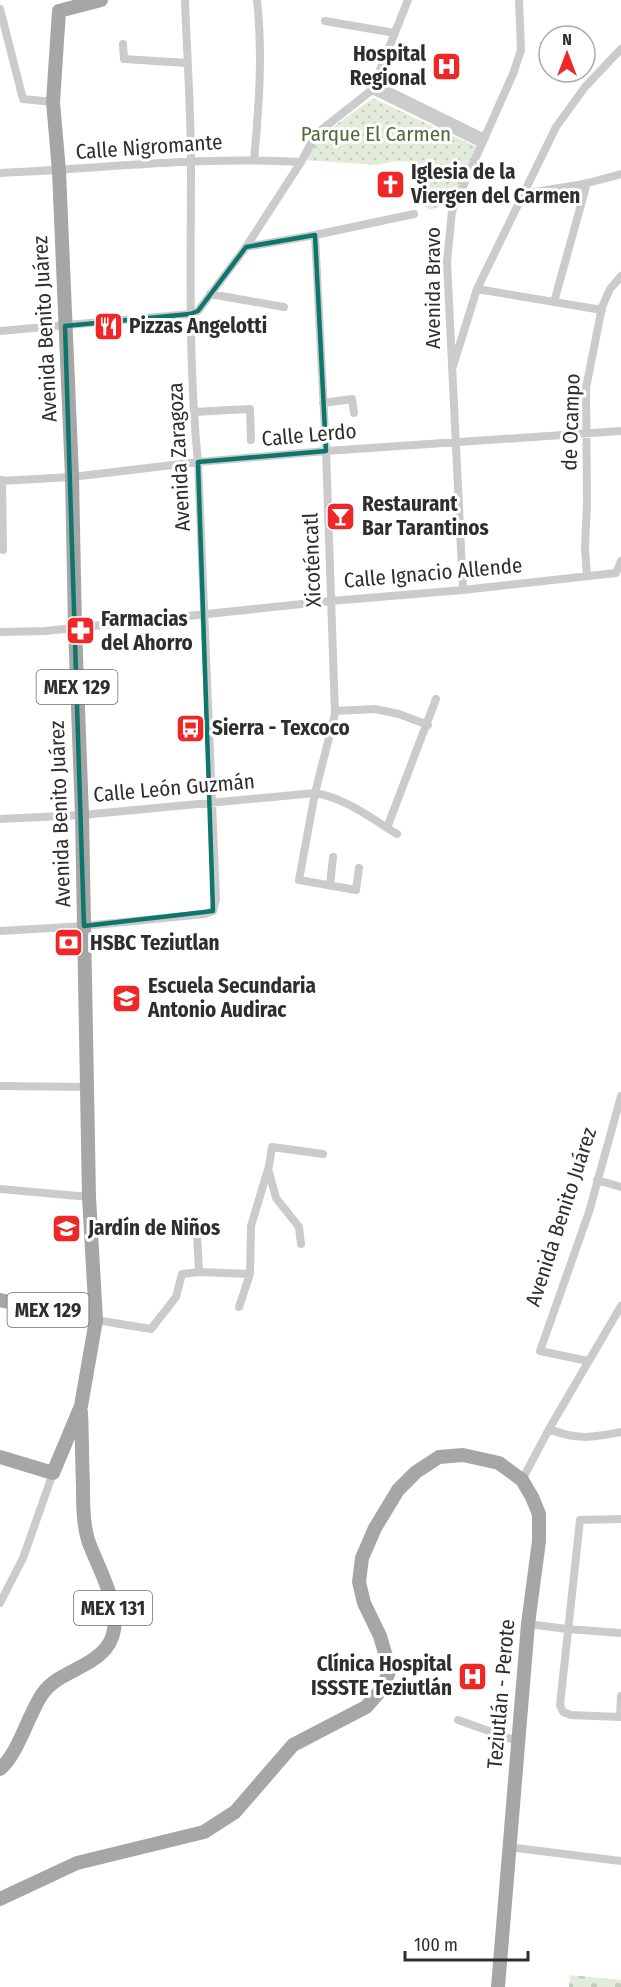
<svg xmlns="http://www.w3.org/2000/svg" width="621" height="1987" viewBox="0 0 621 1987" font-family="'Fira Sans Condensed',sans-serif">
<style>
.cemetery{fill:url(#cemetery-stones)}
.park{fill:url(#park-dots)}
.lines{fill:none;stroke-linecap:round;stroke-linejoin:round}
.minor{stroke:#cbcbcb;stroke-width:8}
.primary{stroke:#a6a6a6;stroke-width:14}
.marked{fill:none;stroke:#0f766e;stroke-width:4.5;stroke-linejoin:round}
.labels{text-anchor:middle;stroke-width:6;stroke-linejoin:round;paint-order:stroke}
.shield{fill:#fff;stroke:#6d6d6d;stroke-width:1.5}
.shield-label{font-size:20px;font-weight:bold;fill:#2e2e2e}
.poi-label{font-size:21px;font-weight:bold;fill:#2e2e2e;stroke:#fff;text-anchor:start}
.park-label{font-size:21px;fill:#4d6c39;stroke:#fff}
.street-label{font-size:21px;fill:#2e2e2e;stroke:#fff}
</style>
<defs>
<pattern id="cemetery-stones" width="16" height="16" patternUnits="userSpaceOnUse" patternTransform="scale(1.5)"><rect width="16" height="16" fill="#e3ecdb"/><path d="M2 7V4a2 2 0 0 1 4 0v3zM10 15v-3a2 2 0 0 1 4 0v3z" fill="#c3cbbc"/></pattern>
<pattern id="park-dots" width="8" height="8" patternUnits="userSpaceOnUse" patternTransform="scale(1.5)"><rect width="8" height="8" fill="#e3ecdb"/><path d="M2 2h.1M6 6h.1" fill="none" stroke="#c3cbbc" stroke-width="1.8" stroke-linecap="round"/></pattern>
</defs>
<rect width="100%" height="100%" fill="#fff"/>
<!-- cemetery -->
<path class="cemetery" d="M570,1975L621,1980V1987H569Z"/>
<!-- park -->
<path class="park" d="M373,98L479,148L452,203L429,210L421,204L423,190L424,170L419,165L413,162L397,161L376,165L303,160L319,137Z"/>
<g class="lines">
<!-- minor -->
<path class="minor" d="M0,9L23,99L53,102
M325,21L395,33
M123,44L124,59L187,63
M375,84L485,138
M372,90L482,144
M254,160C259,106 263,54 257,0
M0,173C100,169 200,156 301,162
M522,194L584,184L621,174
M315,235L326,451L335,714L315,793L299,880L356,890L359,868
M246,247L315,235L414,214
M477,289L602,310
M210,294L284,307
M554,302L587,183
M0,331L190,314L198,311L246,247L301,162L316,134L372,90L408,0
M453,366L477,289L556,127L585,87L621,49
M323,403L352,399L354,413
M193,412L250,409L251,440
M2,480L3,550
M0,481L72,477L198,462L326,451L621,431
M587,576L585,548L587,503L586,388L602,307L610,289L621,276
M463,590L447,262L452,211L513,74L521,50L519,0
M0,632L45,631L331,601L463,590L616,573L621,561
M335,711L375,709L399,714L428,725
M0,819L82,815L315,793C345,798 371,818 397,834
M387,828L436,699
M330,885L333,857
M0,931L84,926L205,914L213,911L216,899L198,462C188,363 191,264 191,165C191,110 187,55 185,0
M0,1086L87,1087
M269,1172L276,1198L299,1227L301,1244
M597,1180L621,1187
M0,1189L89,1197
M197,1236L199,1272
M239,1307L250,1274L251,1226L269,1166L272,1147L323,1154
M96,1320L151,1329L176,1297L182,1274L199,1272L250,1274
M588,1361L540,1351L589,1212L621,1096
M549,1429C575,1440 593,1438 621,1432
M522,1480L549,1429L621,1306
M621,1519L580,1520L560,1705L563,1712L571,1715L620,1717L621,1696
M0,1603L23,1558L53,1473
M528,1624L567,1629L621,1633
M458,1720L517,1741
M508,1847L621,1861"/>
<!-- primary -->
<path class="primary" d="M0,1300L96,1320
M0,1457L53,1473L81,1406L96,1320L89,1197L82,815L75,628L72,477L59,171L53,102L59,11L101,0
M0,1769C19,1753 28,1714 43,1693C58,1672 89,1669 106,1648C130,1618 98,1570 88,1540C83,1523 83,1503 83,1485C82,1461 82,1436 81,1412
M0,1899L77,1863L204,1832L235,1812L293,1745L366,1707L381,1690L390,1670L380,1636L364,1603L359,1582L362,1558L375,1528L398,1490L416,1472L439,1457L463,1455L499,1463L522,1480L532,1497L539,1514V1541L528,1624L498,1987"/>
</g>
<!-- marked area -->
<path class="marked" d="M315,235L326,451L198,462L213,911L84,926L65,326L190,314L198,311L246,247Z"/>
<!-- icons -->
<defs>
<symbol id="hospital-square" viewBox="-11 -11 22 22"><rect x="-9" y="-9" width="18" height="18" rx="4" fill="#ef2726" stroke="#fff"/><path d="M-5-5h3v3.5h4V-5h3V5h-3V1.5h-4V5h-3Z" fill="#fff"/></symbol>
<symbol id="church-square" viewBox="-11 -11 22 22"><rect x="-9" y="-9" width="18" height="18" rx="4" fill="#ef2726" stroke="#fff"/><path d="M-1.2-6h2.4v3.5h3.3v2.4h-3.3V6h-2.4V-.1h-3.3v-2.4h3.3Z" fill="#fff"/></symbol>
<symbol id="restaurant-square" viewBox="-11 -11 22 22"><rect x="-9" y="-9" width="18" height="18" rx="4" fill="#ef2726" stroke="#fff"/><path d="M-5-6h1v4h1v-4h1v4h1v-4h1v5L-1.5 .5V6h-2V.5L-5-1ZM5-6V6H3V1.5H1.5Q1.5-4 5-6Z" fill="#fff"/></symbol>
<symbol id="bar-square" viewBox="-11 -11 22 22"><rect x="-9" y="-9" width="18" height="18" rx="4" fill="#ef2726" stroke="#fff"/><path d="M-6-5H6L.8 .8V4.5H3.5V6h-7V4.5H-.8V.8Z" fill="#fff"/></symbol>
<symbol id="pharmacy-square" viewBox="-11 -11 22 22"><rect x="-9" y="-9" width="18" height="18" rx="4" fill="#ef2726" stroke="#fff"/><path d="M-2-6h4v4h4v4h-4v4h-4v-4h-4v-4h4Z" fill="#fff"/></symbol>
<symbol id="bus-square" viewBox="-11 -11 22 22"><rect x="-9" y="-9" width="18" height="18" rx="4" fill="#ef2726" stroke="#fff"/><path d="M-5-6H5V4H4V6H2V4H-2V6H-4V4H-5ZM-3.5-4V0h7V-4ZM-3.5 1.2v1.5H-2V1.2ZM2 1.2v1.5H3.5V1.2Z" fill="#fff"/></symbol>
<symbol id="bank-square" viewBox="-11 -11 22 22"><rect x="-9" y="-9" width="18" height="18" rx="4" fill="#ef2726" stroke="#fff"/><path d="M-6-4H6V4H-6ZM0-2.3a2.3 2.3 0 1 0 0 4.6a2.3 2.3 0 1 0 0-4.6Z" fill="#fff"/></symbol>
<symbol id="school-square" viewBox="-11 -11 22 22"><rect x="-9" y="-9" width="18" height="18" rx="4" fill="#ef2726" stroke="#fff"/><path d="M0-5L7-2L0 1L-7-2ZM-4 1L0 2.5L4 1V4Q0 6-4 4Z" fill="#fff"/></symbol>
</defs>
<g fill-rule="evenodd">
<use href="#hospital-square" x="430" y="50" width="33" height="33"/>
<use href="#church-square" x="374" y="168" width="33" height="33"/>
<use href="#restaurant-square" x="92" y="310" width="33" height="33"/>
<use href="#bar-square" x="324" y="500" width="33" height="33"/>
<use href="#pharmacy-square" x="64" y="614" width="33" height="33"/>
<use href="#bus-square" x="174" y="712" width="33" height="33"/>
<use href="#bank-square" x="52" y="926" width="33" height="33"/>
<use href="#school-square" x="110" y="982" width="33" height="33"/>
<use href="#school-square" x="50" y="1212" width="33" height="33"/>
<use href="#hospital-square" x="456" y="1660" width="33" height="33"/>
</g>
<g class="labels">
<!-- shield labels -->
<g class="shield">
<rect x="36.5" y="670" width="81" height="34" rx="4.5"/>
<rect x="7.5" y="1293" width="81" height="34" rx="4.5"/>
<rect x="74" y="1591" width="78" height="34" rx="4.5"/>
</g>
<g class="shield-label">
<text x="77" y="694">MEX 129</text>
<text x="48" y="1317">MEX 129</text>
<text x="113" y="1615">MEX 131</text>
</g>
<!-- poi labels -->
<g class="poi-label">
<text x="426" y="61" text-anchor="end">Hospital<tspan x="426" dy="24">Regional</tspan></text>
<text x="411" y="179">Iglesia de la<tspan x="411" dy="24">Viergen del Carmen</tspan></text>
<text x="129" y="333">Pizzas Angelotti</text>
<text x="362" y="511">Restaurant<tspan x="362" dy="24">Bar Tarantinos</tspan></text>
<text x="101" y="626">Farmacias<tspan x="101" dy="24">del Ahorro</tspan></text>
<text x="212" y="735">Sierra - Texcoco</text>
<text x="90" y="950">HSBC Teziutlan</text>
<text x="148" y="993">Escuela Secundaria<tspan x="148" dy="24">Antonio Audirac</tspan></text>
<text x="88" y="1235">Jardín de Niños</text>
<text x="452" y="1671" text-anchor="end">Clínica Hospital<tspan x="452" dy="24">ISSSTE Teziutlán</tspan></text>
</g>
<!-- park labels -->
<g class="park-label">
<text x="376" y="141">Parque El Carmen</text>
</g>
<!-- street labels -->
<g class="street-label">
<text transform="translate(149 147) rotate(-4)" y="7">Calle Nigromante</text>
<text transform="translate(433 288) rotate(-90)" y="7">Avenida Bravo</text>
<text transform="translate(45 329) rotate(-93)" y="7">Avenida Benito Juárez</text>
<text transform="translate(571 422) rotate(-88)" y="7">de Ocampo</text>
<text transform="translate(309 435) rotate(-5)" y="7">Calle Lerdo</text>
<text transform="translate(179 457) rotate(-93)" y="7">Avenida Zaragoza</text>
<text transform="translate(312 560) rotate(-92)" y="7">Xicoténcatl</text>
<text transform="translate(433 573) rotate(-5)" y="7">Calle Ignacio Allende</text>
<text transform="translate(174 788) rotate(-5)" y="7">Calle León Guzmán</text>
<text transform="translate(60 814) rotate(-92)" y="7">Avenida Benito Juárez</text>
<text transform="translate(561 1217) rotate(-72)" y="7">Avenida Benito Juárez</text>
<text transform="translate(501 1694) rotate(-85)" y="7">Teziutlán - Perote</text>
</g>
</g>
<!-- north arrow -->
<g transform="translate(567 54)"><circle r="28" fill="#ffffff" stroke="#ababab" stroke-width="1.5"/>
<path d="M0-4.5L10 22L0 15L-10 22Z" fill="#ef2726"/>
<text y="-9" font-size="16" font-weight="bold" text-anchor="middle" fill="#2e2e2e">N</text>
</g>
<!-- scale -->
<path d="M405 1951v9h123v-9" fill="none" stroke="#2e2e2e" stroke-width="3"/>
<text x="414" y="1951" font-size="18" fill="#2e2e2e" stroke="#ffffff" stroke-width="4.5" paint-order="stroke">100 m</text>
</svg>
